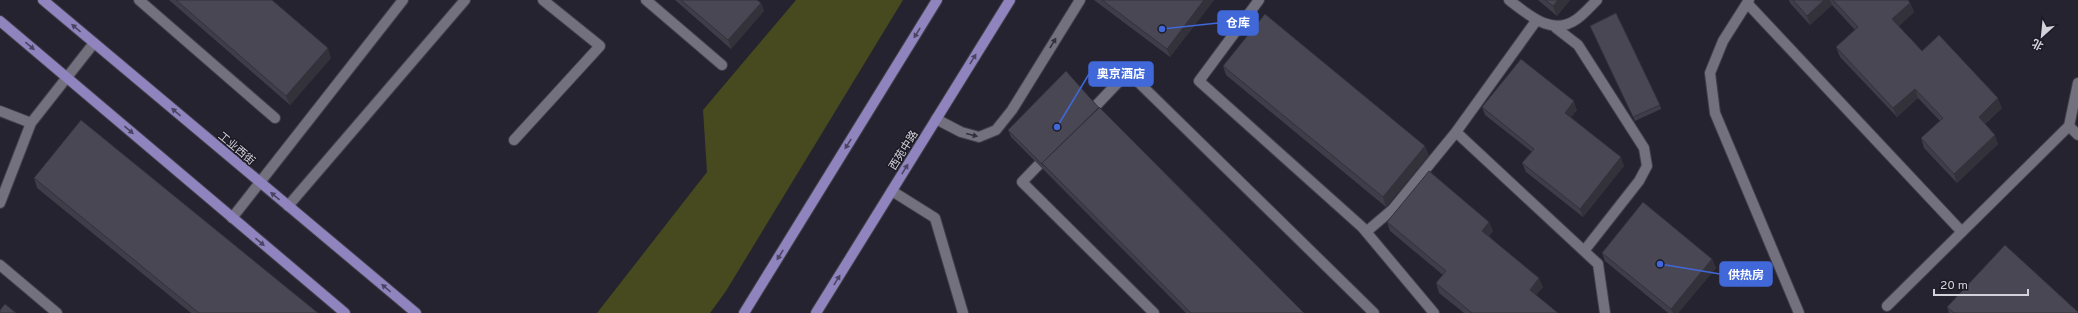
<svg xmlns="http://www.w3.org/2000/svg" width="2078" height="313" viewBox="0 0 2078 313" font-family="Overpass,'Noto Sans SC',sans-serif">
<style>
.park{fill:#464a1e}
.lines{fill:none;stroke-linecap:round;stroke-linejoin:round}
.lane-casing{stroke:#41404a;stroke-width:12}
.street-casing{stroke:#41404a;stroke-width:12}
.primary-casing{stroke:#41404a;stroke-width:12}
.lane{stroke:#73717e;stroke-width:10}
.street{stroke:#73717e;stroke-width:10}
.primary{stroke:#9084be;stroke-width:10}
.wall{fill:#3f3d48}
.shaded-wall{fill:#33323b}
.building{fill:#494754;stroke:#33323b}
.oneway{fill:#4a4462}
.oneway2{fill:#32303b}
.labels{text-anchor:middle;stroke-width:3;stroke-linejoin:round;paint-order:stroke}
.street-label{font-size:11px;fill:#d3d2da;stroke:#1c1a25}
.leader{fill:none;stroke:#4168d8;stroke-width:1.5}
.callout-dot{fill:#4168d8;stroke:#1c1a25;stroke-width:1.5}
.callout{fill:#4168d8;stroke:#4168d8;stroke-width:1.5}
.callout-label{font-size:12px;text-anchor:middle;font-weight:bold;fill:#fff}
</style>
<rect width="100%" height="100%" fill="#25232f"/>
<!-- park -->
<path class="park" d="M796,0H903L726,291L710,313H597L707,172L703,110Z"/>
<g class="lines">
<defs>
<path id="lane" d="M514,140L600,46L543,0
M892,191L935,218L963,313
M288,206L465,0"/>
<path id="street" d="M139,0L275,118
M646,0L722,65
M1259,0L1199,81L1362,227L1434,313
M1509,0C1529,15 1552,37 1577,19C1584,14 1591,6 1597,0
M1749,0L1723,41L1710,73L1715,113L1799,313
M1747,3L1962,232
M1536,21L1456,132L1598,264L1605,313
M1556,28L1578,45L1644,148L1647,166L1639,181L1584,251
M0,111L31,123
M1087,115L1128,72L1374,313
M936,119L961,132L979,137L996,130L1012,110L1080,0
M2069,126L2078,83
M1048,155L1022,182L1154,313
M0,203L31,123L94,43
M232,218L403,0
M1366,232L1393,209L1456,132
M0,265L57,313
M1887,306L2069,126L2078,135"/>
<path id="primary" d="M43,0L416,313
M0,21L345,313
M744,313L937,0
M816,313L1010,0"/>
</defs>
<!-- lane casing -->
<use href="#lane" class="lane-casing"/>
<!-- street casing -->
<use href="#street" class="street-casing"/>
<!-- primary casing -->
<use href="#primary" class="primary-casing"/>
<!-- lane -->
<use href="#lane" class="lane"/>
<!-- street -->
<use href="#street" class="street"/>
<!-- primary -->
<use href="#primary" class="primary"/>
</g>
<!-- wall -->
<path class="wall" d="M169,0H272L331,58L290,105Z
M675,0H757L761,3L764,11L731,49Z
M1094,0H1214L1170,57Z
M1538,0H1570L1557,16Z
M1789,0H1908L1910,3L1914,12L1899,26L1922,51L2002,108L1985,124L1998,144L1957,183L1924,148L1921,138L1940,121L1918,98L1897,117L1840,57L1836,47L1855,30L1832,5L1810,25L1790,3Z
M1590,26L1660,105L1661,109L1635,121Z
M1223,66L1429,155L1386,207L1226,75Z
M1482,107L1577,110L1571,117L1624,166L1583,217L1526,172L1522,163L1532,152L1485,115Z
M1099,108L1304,313H1186L1011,137L1008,130Z
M34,178L318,313H191L37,188Z
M1387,222H1489L1493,231L1489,236L1543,287L1536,295L1558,313H1464L1439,293L1436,283L1443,275L1390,231Z
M1602,253L1712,259L1716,268L1678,313H1668L1605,261Z
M1947,307L2078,313H1949Z"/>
<!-- shaded-wall -->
<path class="shaded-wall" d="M1204,0H1214L1170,57L1167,49Z
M1558,0H1570L1557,16L1553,6Z
M1824,0H1830L1832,5L1810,25L1807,16Z
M761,3L764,11L731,49L728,40Z
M1910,3L1914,12L1896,29L1892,19Z
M328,48L331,58L290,105L286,96Z
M1915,89L1918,98L1897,117L1893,108Z
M1998,98L2002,108L1982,126L1979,117Z
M1574,101L1577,110L1568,121L1565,113Z
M1995,135L1998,144L1957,183L1954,174Z
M1425,146L1429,155L1386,207L1383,197Z
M1621,157L1624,166L1583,217L1580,209Z
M1489,222L1493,231L1486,240L1482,231Z
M1712,259L1716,268L1678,313H1673L1671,309Z
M1539,278L1543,287L1533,299L1530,290Z"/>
<!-- building -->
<path class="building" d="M176,0H272L328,48L286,96Z
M681,0H757L761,3L728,40Z
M1102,0H1204L1167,49Z
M1545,0H1558L1553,6Z
M1793,0H1824L1807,16Z
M1833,0H1908L1910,3L1892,19L1922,51L1939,35L1998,98L1979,117L1995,135L1954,174L1921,138L1943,118L1915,89L1893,108L1836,47L1858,27Z
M1616,13L1660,105L1633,117L1590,26Z
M1265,14L1425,146L1383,197L1223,66Z
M1521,59L1574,101L1565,113L1621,157L1580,209L1522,163L1534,149L1482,107Z
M1066,71L1099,108L1042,163L1043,165L1008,130Z
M1099,107L1304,313H1191L1042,163Z
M81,120L318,313H199L34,178Z
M1429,171L1489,222L1482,231L1539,278L1530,290L1558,313H1472L1436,283L1446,271L1387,222Z
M1643,202L1712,259L1671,309L1602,253Z
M2005,245L2078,312V313H1954L1947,307Z
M5,304L16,313H0V310Z"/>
<!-- one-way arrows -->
<defs><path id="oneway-solid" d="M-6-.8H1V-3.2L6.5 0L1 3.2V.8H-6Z"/></defs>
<g class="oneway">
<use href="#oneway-solid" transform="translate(76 28) rotate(-140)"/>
<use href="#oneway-solid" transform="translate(917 33) rotate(122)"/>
<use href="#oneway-solid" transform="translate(30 46) rotate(40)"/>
<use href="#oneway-solid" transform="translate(973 59) rotate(-58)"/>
<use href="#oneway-solid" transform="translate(176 112) rotate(-140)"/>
<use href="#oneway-solid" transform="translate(129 130) rotate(40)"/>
<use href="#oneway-solid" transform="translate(848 144) rotate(122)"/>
<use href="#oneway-solid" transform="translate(905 169) rotate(-58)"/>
<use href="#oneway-solid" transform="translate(275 196) rotate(-140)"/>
<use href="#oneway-solid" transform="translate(260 242) rotate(40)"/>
<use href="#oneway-solid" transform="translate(780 255) rotate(122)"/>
<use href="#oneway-solid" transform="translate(837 280) rotate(-58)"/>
<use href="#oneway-solid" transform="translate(386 288) rotate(-140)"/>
</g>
<g class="oneway2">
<use href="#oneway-solid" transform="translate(1053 43) rotate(-59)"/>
<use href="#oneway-solid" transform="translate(972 135) rotate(14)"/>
</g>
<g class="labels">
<!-- street labels -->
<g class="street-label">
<text transform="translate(237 148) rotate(40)" y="4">工业西街</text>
<text transform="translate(903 150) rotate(-58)" y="4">西苑中路</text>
</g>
</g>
<!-- callouts -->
<path class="leader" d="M1162 29L1218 23M1057 127L1089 74M1660 264L1720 274"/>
<g class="callout-dot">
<circle cx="1162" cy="29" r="4"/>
<circle cx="1057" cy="127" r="4"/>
<circle cx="1660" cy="264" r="4"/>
</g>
<g class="callout">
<rect x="1218" y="11" width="40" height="24" rx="4"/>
<rect x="1089" y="62" width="64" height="24" rx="4"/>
<rect x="1720" y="262" width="52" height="24" rx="4"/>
</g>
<g class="callout-label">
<text x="1238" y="27">仓库</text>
<text x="1121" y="78">奥京酒店</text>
<text x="1746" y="279">供热房</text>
</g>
<!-- north arrow -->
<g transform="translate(2042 36) rotate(207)" stroke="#1c1a25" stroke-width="3" paint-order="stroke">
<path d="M0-3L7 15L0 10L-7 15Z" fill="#d3d2da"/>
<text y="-6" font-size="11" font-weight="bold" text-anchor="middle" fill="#d3d2da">北</text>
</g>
<!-- scale -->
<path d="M1934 289v6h94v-6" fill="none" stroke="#d3d2da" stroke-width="2"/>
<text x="1940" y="289" font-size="12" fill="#d3d2da" stroke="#1c1a25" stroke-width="3" paint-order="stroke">20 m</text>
</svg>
